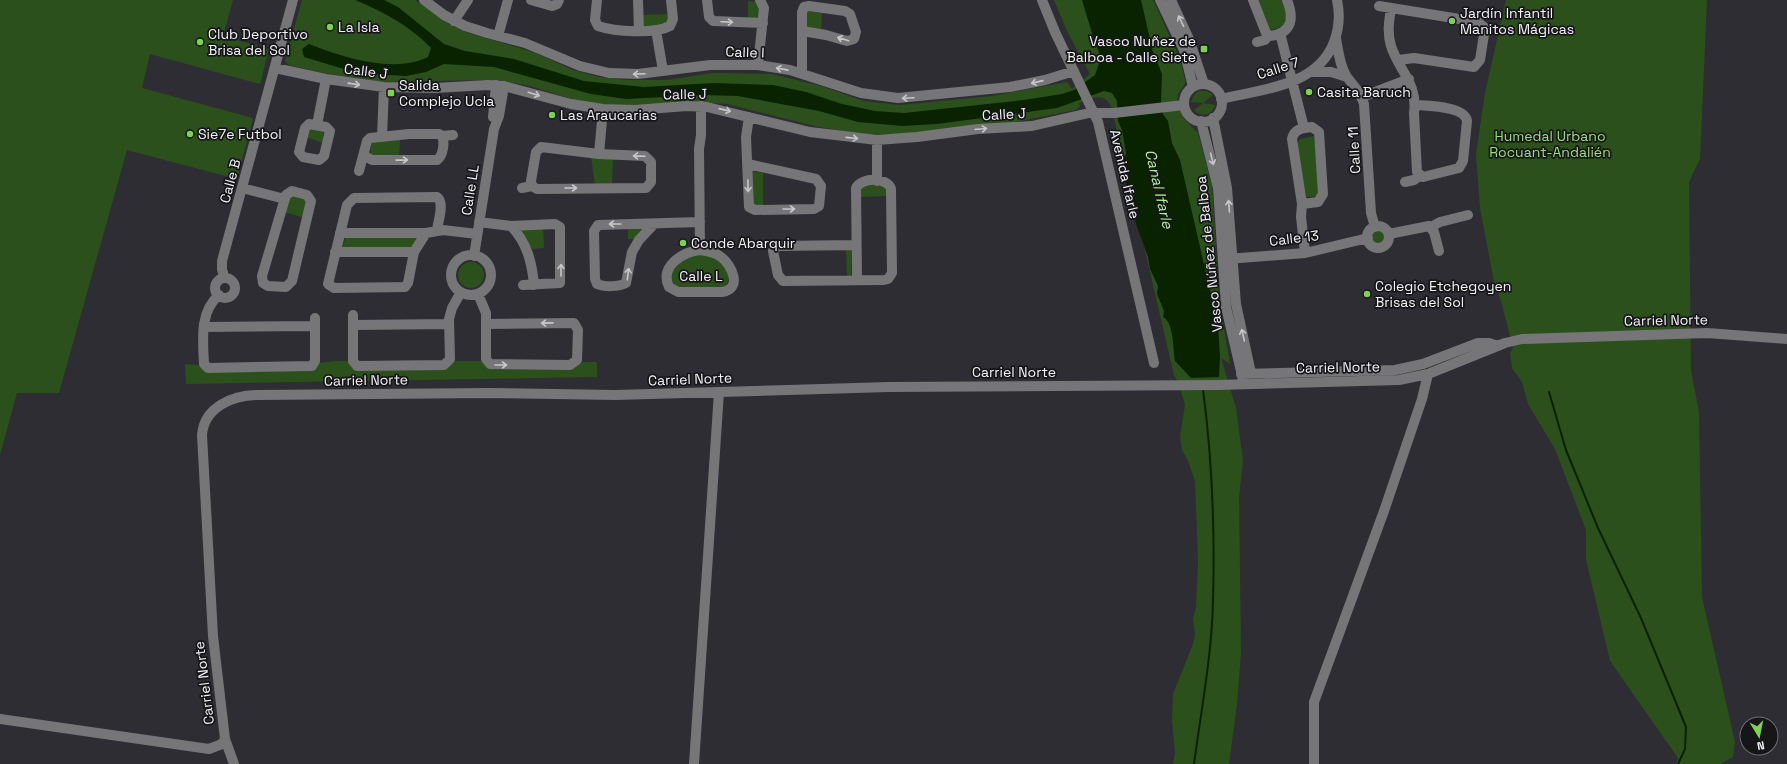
<svg xmlns="http://www.w3.org/2000/svg" width="1787" height="764" viewBox="0 0 1787 764" font-family="'Space Grotesk',sans-serif">
<style>
.green{fill:#2c501b}
.water{fill:#092300}
.lines{fill:none;stroke-linecap:round;stroke-linejoin:round}
.stream{stroke:#092300;stroke-width:2}
.minor{stroke:#767679;stroke-width:10}
.oneway{stroke:#c7c7cb}
.poi-dot{fill:#7dd154;stroke:#161619;stroke-width:1.5}
.labels{text-anchor:middle;stroke-width:3.5;stroke-linejoin:round;paint-order:stroke}
.poi-label{font-size:14px;fill:#f3f2f7;stroke:#161619;text-anchor:start}
.street-label{font-size:14px;fill:#f3f2f7;stroke:#161619}
.park-label{font-size:14px;fill:#9adf7c;stroke:#161619}
.water-label{font-size:15px;font-style:italic;fill:#adf38f;stroke:#161619}
</style>
<rect width="100%" height="100%" fill="#2e2d34"/>
<!-- green -->
<path class="green" d="M0,0H233L223,36L269,49L260,84L150,54L142,88L253,118L237,179L127,150L59,393H17L0,455Z
M302,0H415L449,24L468,33L533,52L573,70L599,77L628,80H667L712,73L772,74L821,86L864,101L900,105L992,96L1067,82L1072,89L1090,74L1067,31L1054,0H1153L1180,59L1185,80V84L1178,94L1177,101L1184,119L1198,133L1212,186L1219,299L1230,364L1221,358L1236,408L1243,461L1239,497L1241,653L1237,704L1229,764H1173L1175,753L1172,720L1173,694L1193,644L1195,635L1193,618L1196,608L1198,561L1195,481L1188,461L1182,450L1180,437L1185,405L1178,382L1174,375L1112,109C1105,91 1093,98 1079,103L1080,106L1076,110L1015,122L896,135L868,134L843,131L819,127L727,104L692,102L641,106L600,104L578,101L530,86L509,82L485,80L382,82L319,72L289,65L285,61Z
M1256,0H1282L1288,17L1284,26L1270,30Z
M1506,0H1707L1700,159L1689,182L1691,371L1699,412L1702,597L1735,742L1733,757L1720,764H1676L1678,758L1610,661L1586,559V530L1555,449L1528,404L1522,382L1512,368L1510,353L1513,348L1501,301L1494,282L1480,208L1476,154L1485,93Z
M748,1L758,2L760,9L759,20H748Z
M807,11L822,13L821,31L804,28V14Z
M669,14V18L665,24L644,27L642,15Z
M1199,91H1207L1213,95L1203,103L1215,105C1212,115 1202,118 1194,110L1203,103L1191,102L1194,95Z
M308,129L324,130L323,143L306,137Z
M1314,136L1318,169V196L1306,197L1296,146L1300,139Z
M372,140H400L399,157L370,156Z
M591,156L613,158L612,185L595,186Z
M751,171L763,173V207L752,205Z
M881,184L886,187V196L858,197L859,189L863,185Z
M289,194L307,198L305,218L284,212Z
M543,227L544,248L532,249L521,232L522,228Z
M644,227L635,239H628V228Z
M1371 236a7 7 0 1 1 14 0a7 7 0 1 1-14 0Z
M346,235H420L413,249L342,250Z
M846,250H851V278H847Z
M704,254L719,260L730,274L727,285L723,287L679,288L674,285L670,277C676,261 688,257 704,254Z
M458 275a13 13 0 1 1 26 0a13 13 0 1 1-26 0Z
M336,361H350L354,369H448L453,361H481L487,367L576,366L583,362H597V377L186,384L185,364L200,365L204,371L210,372L312,370L317,367L319,363Z"/>
<!-- water -->
<path class="water" d="M355,0H384L398,7L444,44L465,51L514,59L584,81L644,87L714,83L773,85L806,92L842,104L875,111L904,113L1024,100L1062,94L1074,90L1095,75L1101,57L1094,40L1082,0H1141L1153,52L1162,74L1161,102L1163,114L1168,121L1172,143L1180,160L1218,325L1220,357L1219,377L1191,378L1175,361C1173,350 1174,322 1163,317L1164,311L1157,294L1158,286L1150,269L1148,257L1136,224L1122,166L1126,153L1122,130L1118,121L1117,101L1112,93L1104,91L1057,108L937,124L902,126L858,122L819,111L738,96L704,95L626,99L591,94L494,67L444,64L426,72L406,76L357,73L304,57L302,49L309,44C342,57 394,74 428,57L431,48C410,26 384,12 355,0Z"/>
<g class="lines">
<!-- stream -->
<path class="stream" d="M1549,392L1566,450L1598,528L1641,618L1686,727L1685,749L1678,764
M1194,764C1201,711 1212,654 1213,601C1215,531 1212,458 1203,389"/>
<!-- minor -->
<path class="minor" d="M424,0L444,15L465,26L487,33L525,43L580,66L609,73L638,74L710,65H758L790,70L861,93L898,98L1010,87L1045,80L1074,71
M531,0L552,6L557,4L559,0
M597,0L595,20L598,26C615,32 655,34 670,26L673,19L671,0
M638,0L639,31
M707,0L709,17L713,21L763,23
M1042,0L1055,32L1098,122L1154,363
M1160,0L1184,50L1193,87
M1171,0L1189,39L1204,84
M1253,0L1266,33L1270,36C1293,33 1294,18 1287,0
M1379,6L1478,22L1485,28L1480,60L1474,67L1414,58L1398,60
M1391,8C1389,21 1387,33 1391,46C1399,71 1418,83 1414,113L1417,172L1423,177L1459,168L1463,161L1467,121C1465,106 1428,106 1415,105
M454,21L468,0
M656,30L663,71
M1280,33L1304,128
M498,36L508,0
M1336,38C1338,50 1340,67 1347,77C1354,86 1361,93 1364,104L1371,213L1375,227
M1257,42L1265,40L1268,35
M758,65L764,8L760,0
M275,68L326,79L384,87L435,88L488,85L504,86L571,104L603,109L635,110L687,106L707,107L810,132L877,140L917,137L978,129L1032,126L1089,113H1114L1184,105
M1312,72H1331L1347,77
M802,73V12L804,7L809,6L845,11L850,14L856,32L854,39L847,41L826,35L802,31
M1184 103a19 19 0 1 1 38 0a19 19 0 1 1-38 0Z
M1362,97L1409,79
M1221,99C1261,89 1317,87 1334,42C1339,29 1340,14 1337,0
M493,117L496,85
M1213,118L1227,188L1236,304L1251,373
M1201,121L1218,188L1226,307L1244,384
M309,124L326,127L330,131L324,156L319,160L303,157L299,152L305,128Z
M317,125L326,79
M382,137L384,87
M599,154L603,109
M365,156L372,160H437C443,156 445,143 442,136
M748,164L816,179L821,186L819,206L814,209L755,210L749,207L746,137L749,117
M359,171L367,141L370,138L409,134H439L442,136L453,135
M877,181V140
M1405,182L1414,180L1419,176
M242,188L285,199
M522,188L532,186L537,189L646,188L651,182V162L645,156L599,154L541,147L536,152L531,181L532,186
M292,191L307,195L311,201L292,281L286,287L268,286L263,283L262,276L286,195Z
M1302,204L1318,202L1323,194L1319,132L1312,127C1302,128 1294,129 1292,139L1302,204L1301,217L1305,253
M479,222L511,226L555,224L560,227V283L523,285
M654,224L639,240L632,252L626,283C619,287 604,287 597,284L595,279L594,231L598,225L700,222
M511,226C527,243 532,262 534,285
M1367 237a11 11 0 1 1 22 0a11 11 0 1 1-22 0Z
M1431,227L1440,222L1468,215
M340,233H426L443,230L477,234
M426,233L414,252L408,283L405,287L334,288L328,284L347,205L354,198L437,197C445,203 438,221 437,230
M1389,234L1429,226L1434,232L1439,251
M856,245L779,246L774,248L773,251L778,275L783,281L884,280L888,279L892,273L891,189C888,177 861,177 856,188L857,280
M700,250C708,251 715,252 721,257C732,265 743,289 722,292H678L669,287C659,266 683,252 700,250Z
M700,250L699,149L701,135V106
M335,252H414
M451 275a20 20 0 1 1 40 0a20 20 0 1 1-40 0Z
M474,256L494,129L499,116L504,86
M1227,259L1305,253L1368,238
M224,277L222,269V261L293,0
M215 288a10 10 0 1 1 20 0a10 10 0 1 1-20 0Z
M478,294L486,313V359L490,364L570,365L577,360L578,330L574,323L486,324
M219,295C199,312 203,341 204,364L208,368L312,366L315,361V318
M353,315V361L357,366L444,365L450,359L449,319L452,308L461,292
M353,325L449,324
M204,327L315,326
M1241,374L1395,370L1423,364L1478,343H1489L1498,346
M0,719L209,749L222,744L225,739
M234,764L225,739L213,636L202,435C204,407 233,395 258,395L487,393L615,395L889,387L1218,385L1399,380L1428,374L1505,343L1522,339L1707,333L1787,339
M694,764L719,392
M1314,764V702L1384,511L1422,399L1428,374"/>
</g>
<!-- one-way arrows -->
<defs><path id="oneway-shaft" d="M-6 0H5M1.5-3L5.5 0L1.5 3" fill="none" stroke-width="1.6" stroke-linecap="round" stroke-linejoin="round"/></defs>
<g class="oneway">
<use href="#oneway-shaft" transform="translate(1181 21) rotate(-116)"/>
<use href="#oneway-shaft" transform="translate(727 22) rotate(2)"/>
<use href="#oneway-shaft" transform="translate(843 39) rotate(-164)"/>
<use href="#oneway-shaft" transform="translate(782 69) rotate(-169)"/>
<use href="#oneway-shaft" transform="translate(639 74) rotate(178)"/>
<use href="#oneway-shaft" transform="translate(1037 82) rotate(167)"/>
<use href="#oneway-shaft" transform="translate(354 84) rotate(8)"/>
<use href="#oneway-shaft" transform="translate(534 94) rotate(18)"/>
<use href="#oneway-shaft" transform="translate(908 98) rotate(177)"/>
<use href="#oneway-shaft" transform="translate(725 110) rotate(13)"/>
<use href="#oneway-shaft" transform="translate(981 129) rotate(-5)"/>
<use href="#oneway-shaft" transform="translate(852 138) rotate(6)"/>
<use href="#oneway-shaft" transform="translate(639 156) rotate(-178)"/>
<use href="#oneway-shaft" transform="translate(1212 159) rotate(76)"/>
<use href="#oneway-shaft" transform="translate(402 160) rotate(-1)"/>
<use href="#oneway-shaft" transform="translate(748 186) rotate(89)"/>
<use href="#oneway-shaft" transform="translate(571 188)"/>
<use href="#oneway-shaft" transform="translate(1229 206) rotate(-94)"/>
<use href="#oneway-shaft" transform="translate(789 209)"/>
<use href="#oneway-shaft" transform="translate(615 224) rotate(180)"/>
<use href="#oneway-shaft" transform="translate(561 270) rotate(-90)"/>
<use href="#oneway-shaft" transform="translate(628 274) rotate(-83)"/>
<use href="#oneway-shaft" transform="translate(547 323) rotate(179)"/>
<use href="#oneway-shaft" transform="translate(1243 335) rotate(-103)"/>
<use href="#oneway-shaft" transform="translate(501 365)"/>
</g>
<!-- markers -->
<g class="poi-dot">
<circle cx="1452" cy="21" r="4"/>
<circle cx="330" cy="27" r="4"/>
<circle cx="200" cy="42" r="4"/>
<rect x="1200" y="45" width="8" height="8" rx="2"/>
<circle cx="1309" cy="92" r="4"/>
<rect x="387" y="89" width="8" height="8" rx="2"/>
<circle cx="552" cy="115" r="4"/>
<circle cx="190" cy="134" r="4"/>
<circle cx="683" cy="243" r="4"/>
<circle cx="1367" cy="294" r="4"/>
</g>
<g class="labels">
<!-- poi labels -->
<g class="poi-label">
<text x="1460" y="18">Jardín Infantil<tspan x="1460" dy="16">Manitos Mágicas</tspan></text>
<text x="338" y="32">La Isla</text>
<text x="208" y="39">Club Deportivo<tspan x="208" dy="16">Brisa del Sol</tspan></text>
<text x="1196" y="46" text-anchor="end">Vasco Nuñez de<tspan x="1196" dy="16">Balboa - Calle Siete</tspan></text>
<text x="399" y="90">Salida<tspan x="399" dy="16">Complejo Ucla</tspan></text>
<text x="1317" y="97">Casita Baruch</text>
<text x="560" y="120">Las Araucarias</text>
<text x="198" y="139">Sie7e Futbol</text>
<text x="691" y="248">Conde Abarquir</text>
<text x="1375" y="291">Colegio Etchegoyen<tspan x="1375" dy="16">Brisas del Sol</tspan></text>
</g>
<!-- street labels -->
<g class="street-label">
<text transform="translate(745 52) rotate(2)" y="5">Calle I</text>
<text transform="translate(1278 68) rotate(-18)" y="5">Calle 7</text>
<text transform="translate(366 71) rotate(7)" y="5">Calle J</text>
<text transform="translate(685 94) rotate(-1)" y="5">Calle J</text>
<text transform="translate(1004 114) rotate(-3)" y="5">Calle J</text>
<text transform="translate(1354 150) rotate(-93)" y="5">Calle 11</text>
<text transform="translate(1125 174) rotate(77)" y="5">Avenida Ifarle</text>
<text transform="translate(230 181) rotate(-75)" y="5">Calle B</text>
<text transform="translate(470 190) rotate(-81)" y="5">Calle LL</text>
<text transform="translate(1294 238) rotate(-7)" y="5">Calle 13</text>
<text transform="translate(1209 254) rotate(-96)" y="5">Vasco Núñez de Balboa</text>
<text x="701" y="281">Calle L</text>
<text transform="translate(1666 320) rotate(-1)" y="5">Carriel Norte</text>
<text transform="translate(1338 367) rotate(-1)" y="5">Carriel Norte</text>
<text x="1014" y="377">Carriel Norte</text>
<text transform="translate(690 379) rotate(-2)" y="5">Carriel Norte</text>
<text transform="translate(366 380) rotate(-1)" y="5">Carriel Norte</text>
<text transform="translate(204 683) rotate(-97)" y="5">Carriel Norte</text>
</g>
<!-- park labels -->
<g class="park-label">
<text x="1550" y="141">Humedal Urbano<tspan x="1550" dy="16">Rocuant-Andalién</tspan></text>
</g>
<!-- water labels -->
<g class="water-label">
<text transform="translate(1159 189) rotate(77)" y="5">Canal Ifarle</text>
</g>
</g>
<!-- north arrow -->
<g transform="translate(1759 736) rotate(170)"><circle r="19" fill="#161619" stroke="#6e6e72"/>
<path d="M0-3L7 15L0 10L-7 15Z" fill="#7dd154"/>
<text y="-6" font-size="11" font-weight="bold" text-anchor="middle" fill="#f3f2f7">N</text>
</g>
</svg>
